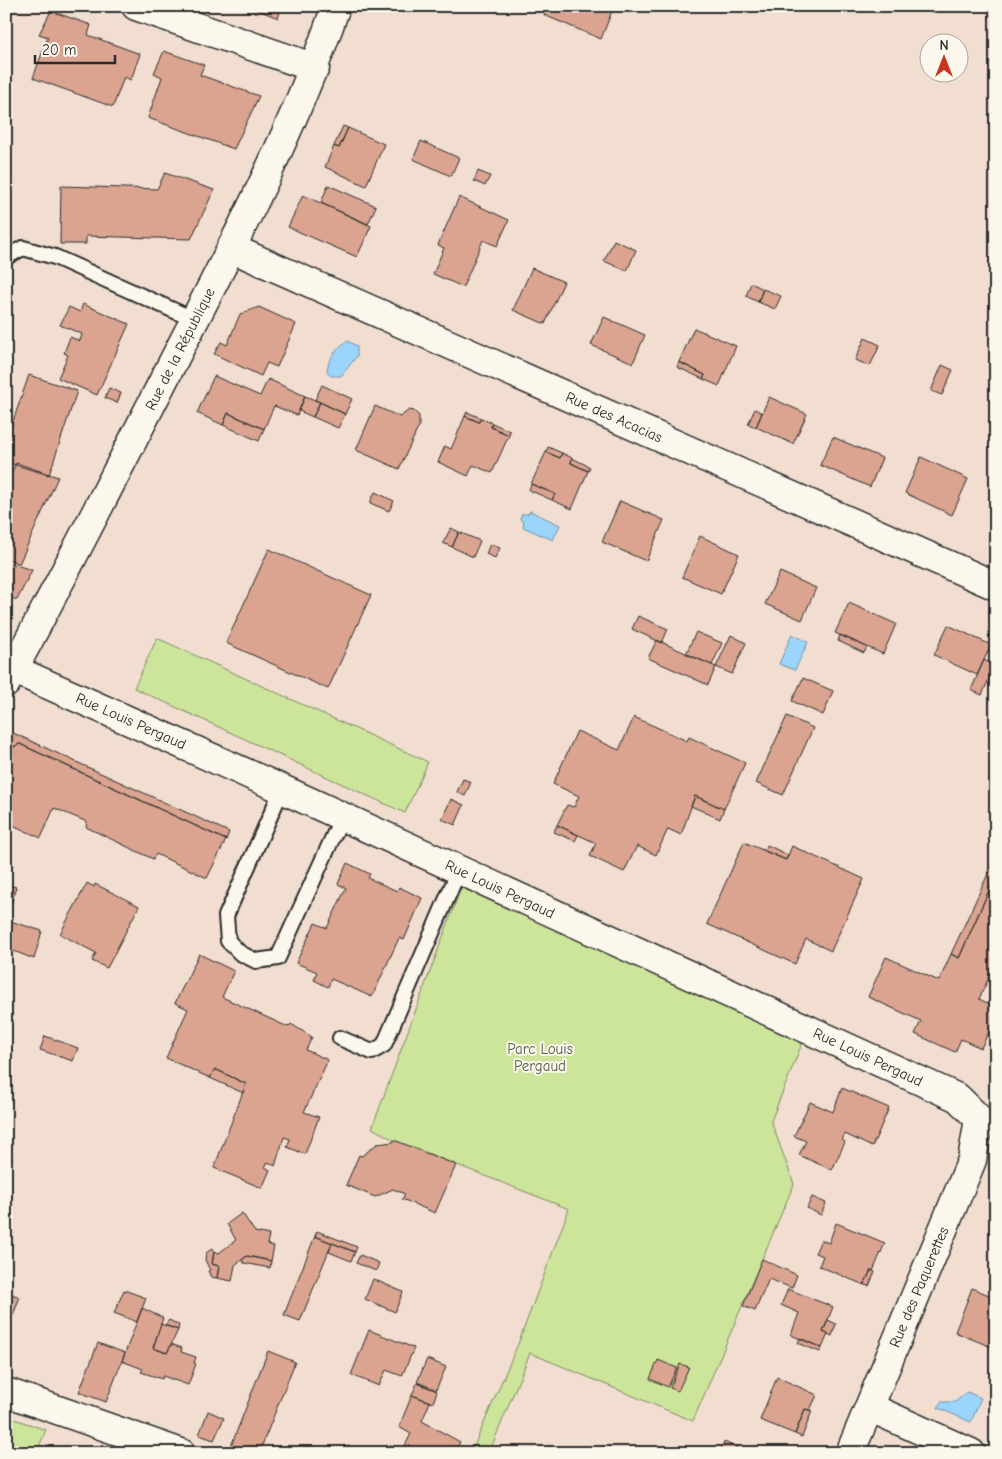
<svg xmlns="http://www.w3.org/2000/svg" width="1002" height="1459" viewBox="0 0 1002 1459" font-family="'Comic Neue',sans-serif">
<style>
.green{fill:#cde59a;stroke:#7c8862}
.water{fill:#9cd5fc;stroke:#6f91a8}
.building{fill:#daa490;stroke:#2b2b2b}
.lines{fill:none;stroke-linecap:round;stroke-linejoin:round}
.lane-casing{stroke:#2b2b2b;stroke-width:18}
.street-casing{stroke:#2b2b2b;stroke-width:31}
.secondary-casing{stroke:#2b2b2b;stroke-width:31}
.lane{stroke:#fbf7ec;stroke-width:14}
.street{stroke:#fbf7ec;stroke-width:28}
.secondary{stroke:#fbf7ec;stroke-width:28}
.labels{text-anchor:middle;stroke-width:4;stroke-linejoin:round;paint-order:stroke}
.street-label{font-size:15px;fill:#2b2b2b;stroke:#fbf7ec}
.park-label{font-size:15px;fill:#545a47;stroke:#fbf7ec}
</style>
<rect width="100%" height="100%" fill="#f1ded0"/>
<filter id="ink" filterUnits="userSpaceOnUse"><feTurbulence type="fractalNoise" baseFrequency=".02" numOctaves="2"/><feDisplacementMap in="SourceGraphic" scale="10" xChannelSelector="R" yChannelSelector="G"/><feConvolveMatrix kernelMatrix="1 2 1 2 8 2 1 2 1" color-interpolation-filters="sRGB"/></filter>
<g filter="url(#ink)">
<!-- green -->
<path class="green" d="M157,638L428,762L405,813L134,688Z
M464,880L805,1036L771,1121L794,1184L693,1421L530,1353L489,1453H471L518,1344L569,1209L394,1140L372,1128Z
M6,1416L46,1430L36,1453H6Z"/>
<!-- water -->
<path class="water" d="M347,341L357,346V356L341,376H331L327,371C327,361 338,346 347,341Z
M530,511L560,525L553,540L523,527L524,523L520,519L522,514H528Z
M792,634L808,642L795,670L779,664Z
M967,1392L981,1398L971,1422L938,1408L941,1402H955Z"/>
<!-- building -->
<path class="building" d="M6,6H11L6,20Z
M248,6H282L278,18Z
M548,6H614L601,39L544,15Z
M51,11L91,25L88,35L140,54L131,80L124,77L113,107L33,78L48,37L39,34Z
M164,51L204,65L200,75L259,96L234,149L148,118L162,77L154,73Z
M343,126L348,128L339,148L334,146Z
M348,128L384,144L366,186L325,167L334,146L339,148Z
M421,141L459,158L451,176L413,159Z
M478,171L490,176L485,186L474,181Z
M165,173L214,190L191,239L86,236V244H60L61,186L157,189Z
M328,185L376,206L368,224L321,203Z
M303,195L371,226L357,257L288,227Z
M459,197L509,220L497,246L483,240L463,287L433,274L444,248L438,245Z
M614,240L636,250L627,271L604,261Z
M532,268L564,282L545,324L513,310Z
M751,283L763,289L758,302L746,296Z
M763,289L781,296L775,309L758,302Z
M83,304L129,324L97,395L58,378L68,355L64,353L70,337L80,341L82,334L60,325L69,307L80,312Z
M259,307L296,324L277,367L267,363L261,376L214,354L221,342L227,345L240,314Z
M604,317L645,335L633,363L591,345Z
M694,328L736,346L719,386L703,379L705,375L679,362Z
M865,338L880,345L870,366L855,360Z
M679,362L705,375L703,379L677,367Z
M942,365L953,370L942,395L931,391Z
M29,375L77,391L49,475L6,462V441Z
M214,376L260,396L268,379L305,396L297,415L274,406L264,429L228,413L223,425L197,413Z
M322,385L352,399L345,414L315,400Z
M109,388L121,393L117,403L105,398Z
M305,396L320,402L313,417L299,411Z
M769,397L807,414L793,444L756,427Z
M320,402L345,414L338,428L313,417Z
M375,406L400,417L409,410L414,411L419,416V426L399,469L356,450Z
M755,409L762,413L756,427L748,424Z
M467,412L481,418L479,422L465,416Z
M228,413L264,429L259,441L223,425Z
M465,416L479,422L481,418L492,423L491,427L509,435L492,473L473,465L468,476L438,462L445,446L451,449Z
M492,423L510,431L509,435L491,427Z
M833,437L882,458L870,487L820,465Z
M548,447L562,453L560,458L546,452Z
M546,452L560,458L562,453L572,458L571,463L588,471L572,509L552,500L555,494L531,484Z
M921,457L968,479L952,515L905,493Z
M572,458L590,467L588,471L571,463Z
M16,463L58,477L19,564L6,558V485Z
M531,484L555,494L552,500L529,490Z
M375,492L394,501L389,511L370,503Z
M620,501L664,520L646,561L602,542Z
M451,528L459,532L452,547L443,543Z
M459,532L480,541L473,557L452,547Z
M700,536L739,554L721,594L682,577Z
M490,544L500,548L495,558L486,554Z
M269,549L371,595L328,689L226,643Z
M6,562L32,570L17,600L6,596Z
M780,572L816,588L802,620L765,604Z
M849,603L896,624L883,654L835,633Z
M638,616L668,629L662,643L632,629Z
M948,625L991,645L977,675L934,655Z
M696,632L722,643L712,665L686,654Z
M731,635L746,643L732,674L716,667Z
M840,635L867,647L864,653L838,641Z
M657,640L716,667L708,685L648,658Z
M984,660L995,665L982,695L971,690Z
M803,678L833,691L823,715L792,701Z
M787,716L813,728L783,795L756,783Z
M634,717L687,741L689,737L745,763L724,809L695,796L681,835L668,829L656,855L637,846L624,872L590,856L596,843L557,825L567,805L574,807L579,796L553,784L577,731L619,750Z
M11,732L229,832L226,840L20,744L13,747L6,762V742Z
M20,744L226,840L207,878L156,854L153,859L86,827L87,822L54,808L41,838L6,822V762L13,747Z
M463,779L471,782L465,796L457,792Z
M695,796L724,809L720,819L691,806Z
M451,799L464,805L455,825L442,819Z
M557,825L578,835L575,841L554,832Z
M744,842L786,860L792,846L864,879L831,951L806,939L795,964L707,924Z
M767,845L788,855L786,860L764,851Z
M996,856V962L979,999L996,1007V1017L981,1048L961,1039L955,1052L915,1034L921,1021L868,997L886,957L939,981L951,954L959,958L994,879L987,876Z
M347,863L370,874L368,878L397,891L399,887L422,898L404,940L399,938L372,997L331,979L328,987L314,980L317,972L296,963L315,923L327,928L346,888L338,884Z
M987,876L994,879L959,958L951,954Z
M87,883L94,887L95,884L139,906L107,968L92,961L96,953L60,934Z
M6,884L16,887L7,920L42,931L34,959L6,948Z
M199,954L234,971L222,997L288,1027L291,1024L312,1037L306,1050L328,1060L304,1112L319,1117L305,1154L287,1147L290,1139L284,1137L275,1166L268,1162L265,1167L270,1170L262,1188L214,1168L246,1084L215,1069L210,1078L166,1058L188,1009L175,1003Z
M45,1036L78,1048L73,1061L40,1050Z
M215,1069L246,1084L243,1093L210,1078Z
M842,1088L889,1108L872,1147L845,1134L842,1140L845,1142L832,1170L799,1155L806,1141L794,1136L810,1102L833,1112Z
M394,1140L456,1165L435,1213L402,1199L405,1194L393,1189L375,1197L346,1185L359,1155L362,1156L377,1144L393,1142Z
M812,1197L826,1203L821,1215L807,1208Z
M242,1213L255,1232L269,1235L267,1244L274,1246L271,1261L247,1256L235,1265L232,1281L217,1278L219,1266L212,1264L214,1252L219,1253L236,1240L227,1224Z
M836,1223L885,1243L873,1271L871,1270L864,1285L819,1266L823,1256L815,1253L821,1240L829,1243Z
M317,1231L357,1247L355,1252L315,1236Z
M315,1236L332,1243L300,1321L284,1315Z
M332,1243L355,1252L351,1261L329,1252Z
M212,1249L214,1252L212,1264L219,1266L217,1278L211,1277L208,1271L210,1270L205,1260L206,1253Z
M360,1255L379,1263L376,1271L356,1263Z
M247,1256L271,1261L270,1268L244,1263L242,1260Z
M762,1259L797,1275L792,1288L769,1279L755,1311L743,1306Z
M871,1270L875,1272L869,1286L864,1285Z
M373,1279L403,1292L395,1312L365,1299Z
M972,1288L996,1298V1349L955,1332Z
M788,1289L833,1307L823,1332L828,1334L822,1348L791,1335L799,1313L781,1305Z
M124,1290L146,1298L137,1322L114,1313Z
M6,1292L20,1297L6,1333Z
M142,1308L163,1318L153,1348L167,1353L171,1344L182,1348L181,1352L196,1357L194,1363L196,1364L188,1385L163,1376L162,1379L141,1372L143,1369L122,1361Z
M169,1320L179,1325L178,1330L165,1325Z
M828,1320L836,1324L832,1336L823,1332Z
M161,1324L178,1330L167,1353L153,1348Z
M369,1330L414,1348L402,1376L386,1370L379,1386L351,1375Z
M800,1338L822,1348L820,1352L798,1343Z
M98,1343L125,1353L106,1402L79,1392Z
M268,1351L295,1362L259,1453H248L231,1446Z
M427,1359L446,1367L436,1390L417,1382Z
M658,1360L677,1368L668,1387L650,1379Z
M680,1364L689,1367L678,1391L670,1388Z
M777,1377L817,1395L810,1410L805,1409L795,1434L760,1420Z
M417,1383L437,1391L433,1403L412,1395Z
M412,1395L430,1402L422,1421L460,1442L454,1453H401L411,1434L399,1427Z
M805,1409L812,1411L802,1437L795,1434Z
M208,1411L224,1418L214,1440L199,1435Z
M724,1442L750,1453H719Z"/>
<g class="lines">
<defs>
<path id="lane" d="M6,257L23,248L55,257L195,320
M282,789L226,916L228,941L240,953L256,961L278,958L342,817
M340,1038L372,1052L384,1045L459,870"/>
<path id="street" d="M136,6L315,68
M231,248L996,586
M6,666L282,789L958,1098L979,1119L972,1160L850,1453
M869,1407L971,1453"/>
<path id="secondary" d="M6,683C65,574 121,464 177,354C236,240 295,127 336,6
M6,1392L181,1453"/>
</defs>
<!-- lane casing -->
<use href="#lane" class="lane-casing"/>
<!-- street casing -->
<use href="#street" class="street-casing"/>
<!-- secondary casing -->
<use href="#secondary" class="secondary-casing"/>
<!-- lane -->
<use href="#lane" class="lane"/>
<!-- street -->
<use href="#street" class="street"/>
<!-- secondary -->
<use href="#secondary" class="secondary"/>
</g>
</g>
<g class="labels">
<!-- street labels -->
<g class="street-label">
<text transform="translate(180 349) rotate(-63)" y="5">Rue de la République</text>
<text transform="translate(614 417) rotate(24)" y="5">Rue des Acacias</text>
<text transform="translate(131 721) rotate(24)" y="5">Rue Louis Pergaud</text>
<text transform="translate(500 889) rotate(25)" y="5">Rue Louis Pergaud</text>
<text transform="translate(868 1057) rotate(25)" y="5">Rue Louis Pergaud</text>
<text transform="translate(919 1287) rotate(-67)" y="5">Rue des Paquerettes</text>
</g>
<!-- park labels -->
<g class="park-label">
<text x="540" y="1054">Parc Louis<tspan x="540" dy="17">Pergaud</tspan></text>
</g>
</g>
<!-- margin -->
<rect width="1002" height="1459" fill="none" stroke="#fbf7ec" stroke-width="25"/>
<rect x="12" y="12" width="977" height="1434" fill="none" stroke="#2b2b2b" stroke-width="2" filter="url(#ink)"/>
<!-- north arrow -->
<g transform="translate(944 58)"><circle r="24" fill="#fbf7ec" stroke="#a8a59f"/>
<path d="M0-4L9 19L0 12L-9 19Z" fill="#c8321e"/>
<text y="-8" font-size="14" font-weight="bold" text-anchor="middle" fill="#2b2b2b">N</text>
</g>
<!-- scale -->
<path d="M35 55v8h80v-8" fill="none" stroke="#2b2b2b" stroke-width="2.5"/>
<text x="42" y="55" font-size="15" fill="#2b2b2b" stroke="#fbf7ec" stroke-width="4" paint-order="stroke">20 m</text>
</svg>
